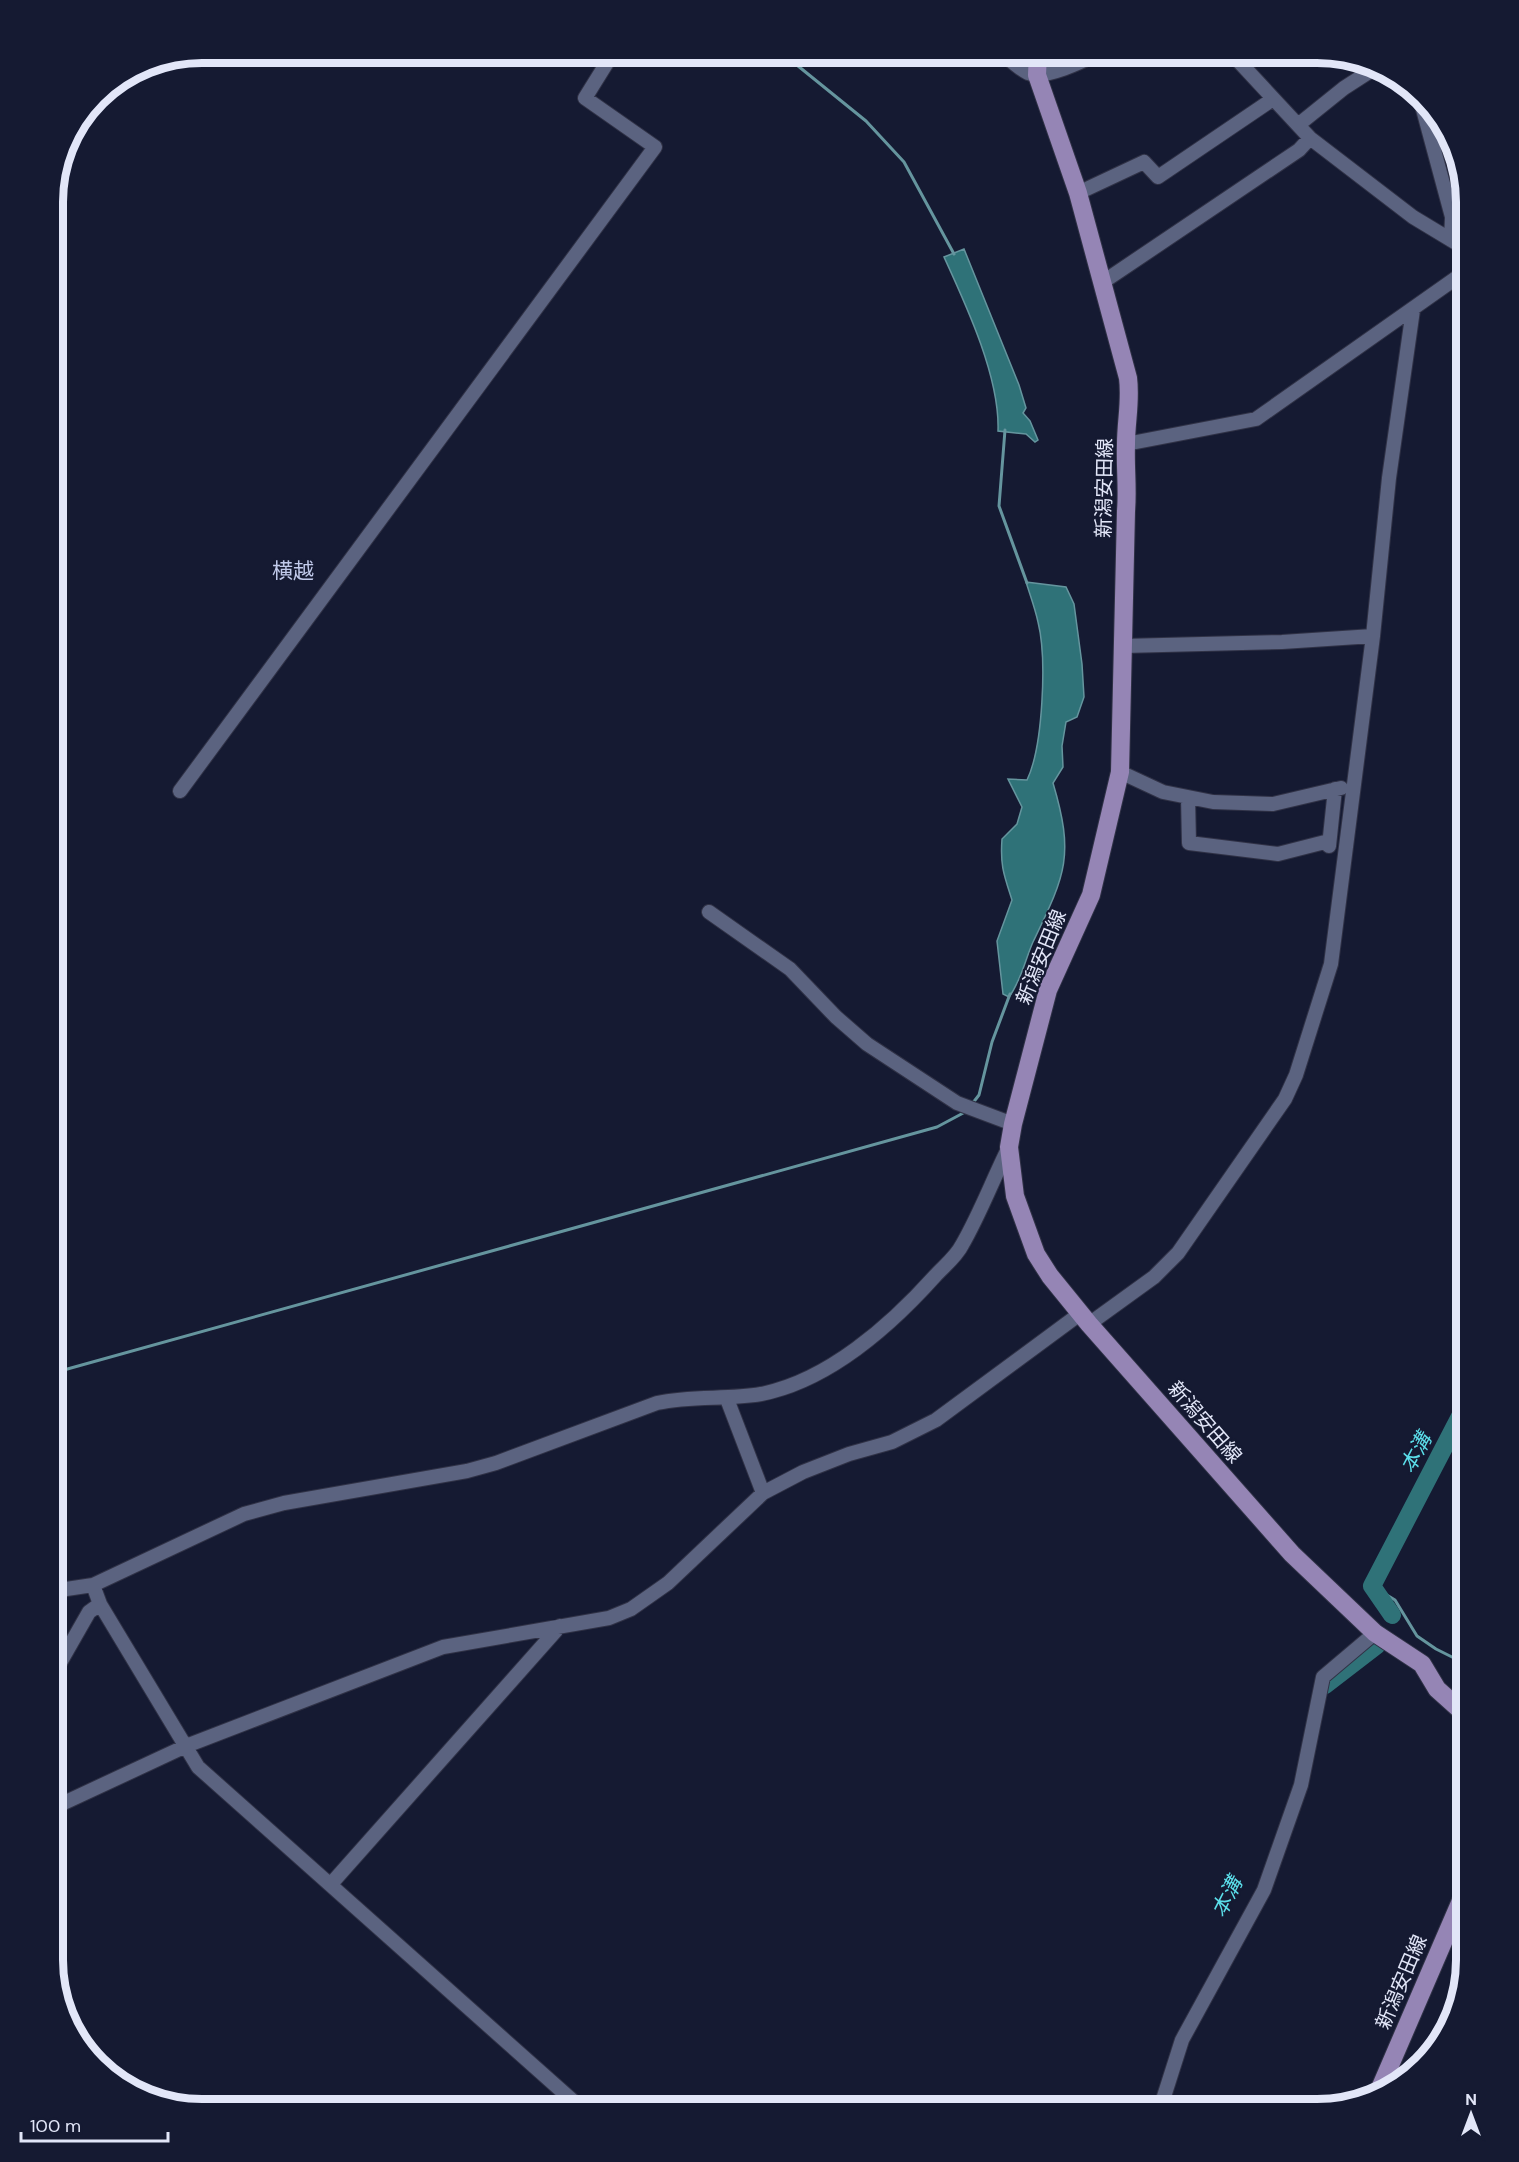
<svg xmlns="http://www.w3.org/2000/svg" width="1519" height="2162" viewBox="0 0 1519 2162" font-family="'DM Sans','Noto Sans JP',sans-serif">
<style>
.water{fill:#2f7278;stroke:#65959e;stroke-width:1.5}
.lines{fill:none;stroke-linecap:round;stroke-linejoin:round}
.stream{stroke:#65959e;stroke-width:3}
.river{stroke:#2f7278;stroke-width:18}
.minor-casing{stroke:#303246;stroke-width:16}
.major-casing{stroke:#303246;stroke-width:20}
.minor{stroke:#5b6380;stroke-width:14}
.major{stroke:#9585b5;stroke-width:18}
.labels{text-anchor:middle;stroke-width:4.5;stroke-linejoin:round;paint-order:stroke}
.street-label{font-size:20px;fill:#e2e6f8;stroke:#151a32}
.neighbourhood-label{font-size:21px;fill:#c1caeb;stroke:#151a32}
.water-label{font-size:21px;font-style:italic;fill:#5bdde9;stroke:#151a32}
.rim{fill:none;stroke:#e2e6f8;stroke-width:8}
</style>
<rect width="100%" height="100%" fill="#151a32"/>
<!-- water -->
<path class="water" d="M964,249L1019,385L1026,408L1023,413L1030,421L1038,440L1035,442L1026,434L998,431C1000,378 967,307 944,257Z
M1026,582L1066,587L1074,604L1082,664L1084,697L1077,717L1066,722L1062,746L1063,767L1053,783C1075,857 1065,875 1033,942C1025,960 1021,981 1009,997L1003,994L997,941L1012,900C1004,875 1000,866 1002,839L1017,824L1022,807L1008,779L1027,780C1043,747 1047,658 1038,622C1035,608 1030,595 1026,582Z"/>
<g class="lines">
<!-- stream -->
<path class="stream" d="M782,53L866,121L904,162L954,254
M1005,430L999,506L1027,583
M972,1104L979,1095L992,1042L1010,994
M53,1373L937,1127L967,1111
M1372,1586L1395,1600L1417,1636L1436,1649L1466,1664"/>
<!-- river -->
<path class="river" d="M1392,1615L1372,1586L1466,1405
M1325,1685L1377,1645"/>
<defs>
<path id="minor" d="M1002,53C1009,59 1019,69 1028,73C1045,80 1083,61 1099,53
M1231,53L1310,138L1413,217L1466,249
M1421,102L1452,217L1451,240
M1298,125L1344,88L1375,68
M1078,193L1144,162L1158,177L1273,99
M1103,282L1299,150L1310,138
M1126,444L1256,419L1466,271
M1123,646L1282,642L1373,636
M1120,772L1163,792L1213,802L1273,804L1341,788
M180,791L655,147L585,98L613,53
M1188,797L1189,843L1278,854L1325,842L1329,846L1335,789
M709,912L790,969L836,1017L867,1044L957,1103L1013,1124
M1089,1324L1154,1277L1178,1253L1285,1099L1296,1075L1331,964L1373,636L1389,478L1413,310
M727,1399L763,1493
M93,1585L100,1604L198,1767L582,2109
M53,1591L93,1585L244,1514L284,1503L467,1471L496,1463L657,1403C692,1395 726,1400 761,1394C828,1381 891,1325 935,1276C944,1266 956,1257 962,1245C980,1214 993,1179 1009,1147
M53,1675L89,1612L100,1604
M53,1808L186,1746L443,1647L609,1618L631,1609L668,1583L763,1493L803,1472L849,1454L892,1442L936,1420L1081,1313
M331,1884L560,1626
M1160,2109L1182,2040L1264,1890L1301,1785L1323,1677L1375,1633"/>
<path id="major" d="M1038,53L1037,75L1078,193L1128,378C1131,401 1126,421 1126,444C1125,467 1128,488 1126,511L1120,772L1091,895L1048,990L1013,1124L1009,1147L1015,1196L1036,1254L1050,1276L1089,1324L1292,1554L1375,1633L1422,1664L1437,1689L1466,1715
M1378,2093L1466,1889"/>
</defs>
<!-- minor casing -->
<use href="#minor" class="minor-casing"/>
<!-- major casing -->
<use href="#major" class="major-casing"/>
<!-- minor -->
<use href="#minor" class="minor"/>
<!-- major -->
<use href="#major" class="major"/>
</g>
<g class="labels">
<!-- street labels -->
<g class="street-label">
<text transform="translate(1104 488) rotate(-89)" y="7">新潟安田線</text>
<text transform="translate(1041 957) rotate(-68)" y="7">新潟安田線</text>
<text transform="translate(1205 1422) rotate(49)" y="7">新潟安田線</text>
<text transform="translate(1401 1982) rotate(-67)" y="7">新潟安田線</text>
</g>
<!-- neighbourhood labels -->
<g class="neighbourhood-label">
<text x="293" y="578">横越</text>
</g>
<!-- water labels -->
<g class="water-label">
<text transform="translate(1416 1453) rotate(-62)" y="7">本溝</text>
<text transform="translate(1227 1897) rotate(-63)" y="7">本溝</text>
</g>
</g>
<!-- crop -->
<path d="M0 0H1519V2162H0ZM202 63H1317A139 139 0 0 1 1456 202V1960A139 139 0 0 1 1317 2099H202A139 139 0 0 1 63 1960V202A139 139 0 0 1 202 63Z" fill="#151a32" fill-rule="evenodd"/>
<path class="rim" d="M202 63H1317A139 139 0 0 1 1456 202V1960A139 139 0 0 1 1317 2099H202A139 139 0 0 1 63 1960V202A139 139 0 0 1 202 63Z"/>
<!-- north arrow -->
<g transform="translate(1471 2114)" stroke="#151a32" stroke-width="4.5" paint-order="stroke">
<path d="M0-4.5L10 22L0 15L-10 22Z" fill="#e2e6f8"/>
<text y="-9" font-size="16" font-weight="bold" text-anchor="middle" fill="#e2e6f8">N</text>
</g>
<!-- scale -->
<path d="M21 2132v9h147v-9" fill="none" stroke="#e2e6f8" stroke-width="3"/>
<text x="30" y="2132" font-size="18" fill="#e2e6f8" stroke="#151a32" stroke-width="4.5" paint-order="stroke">100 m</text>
</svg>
